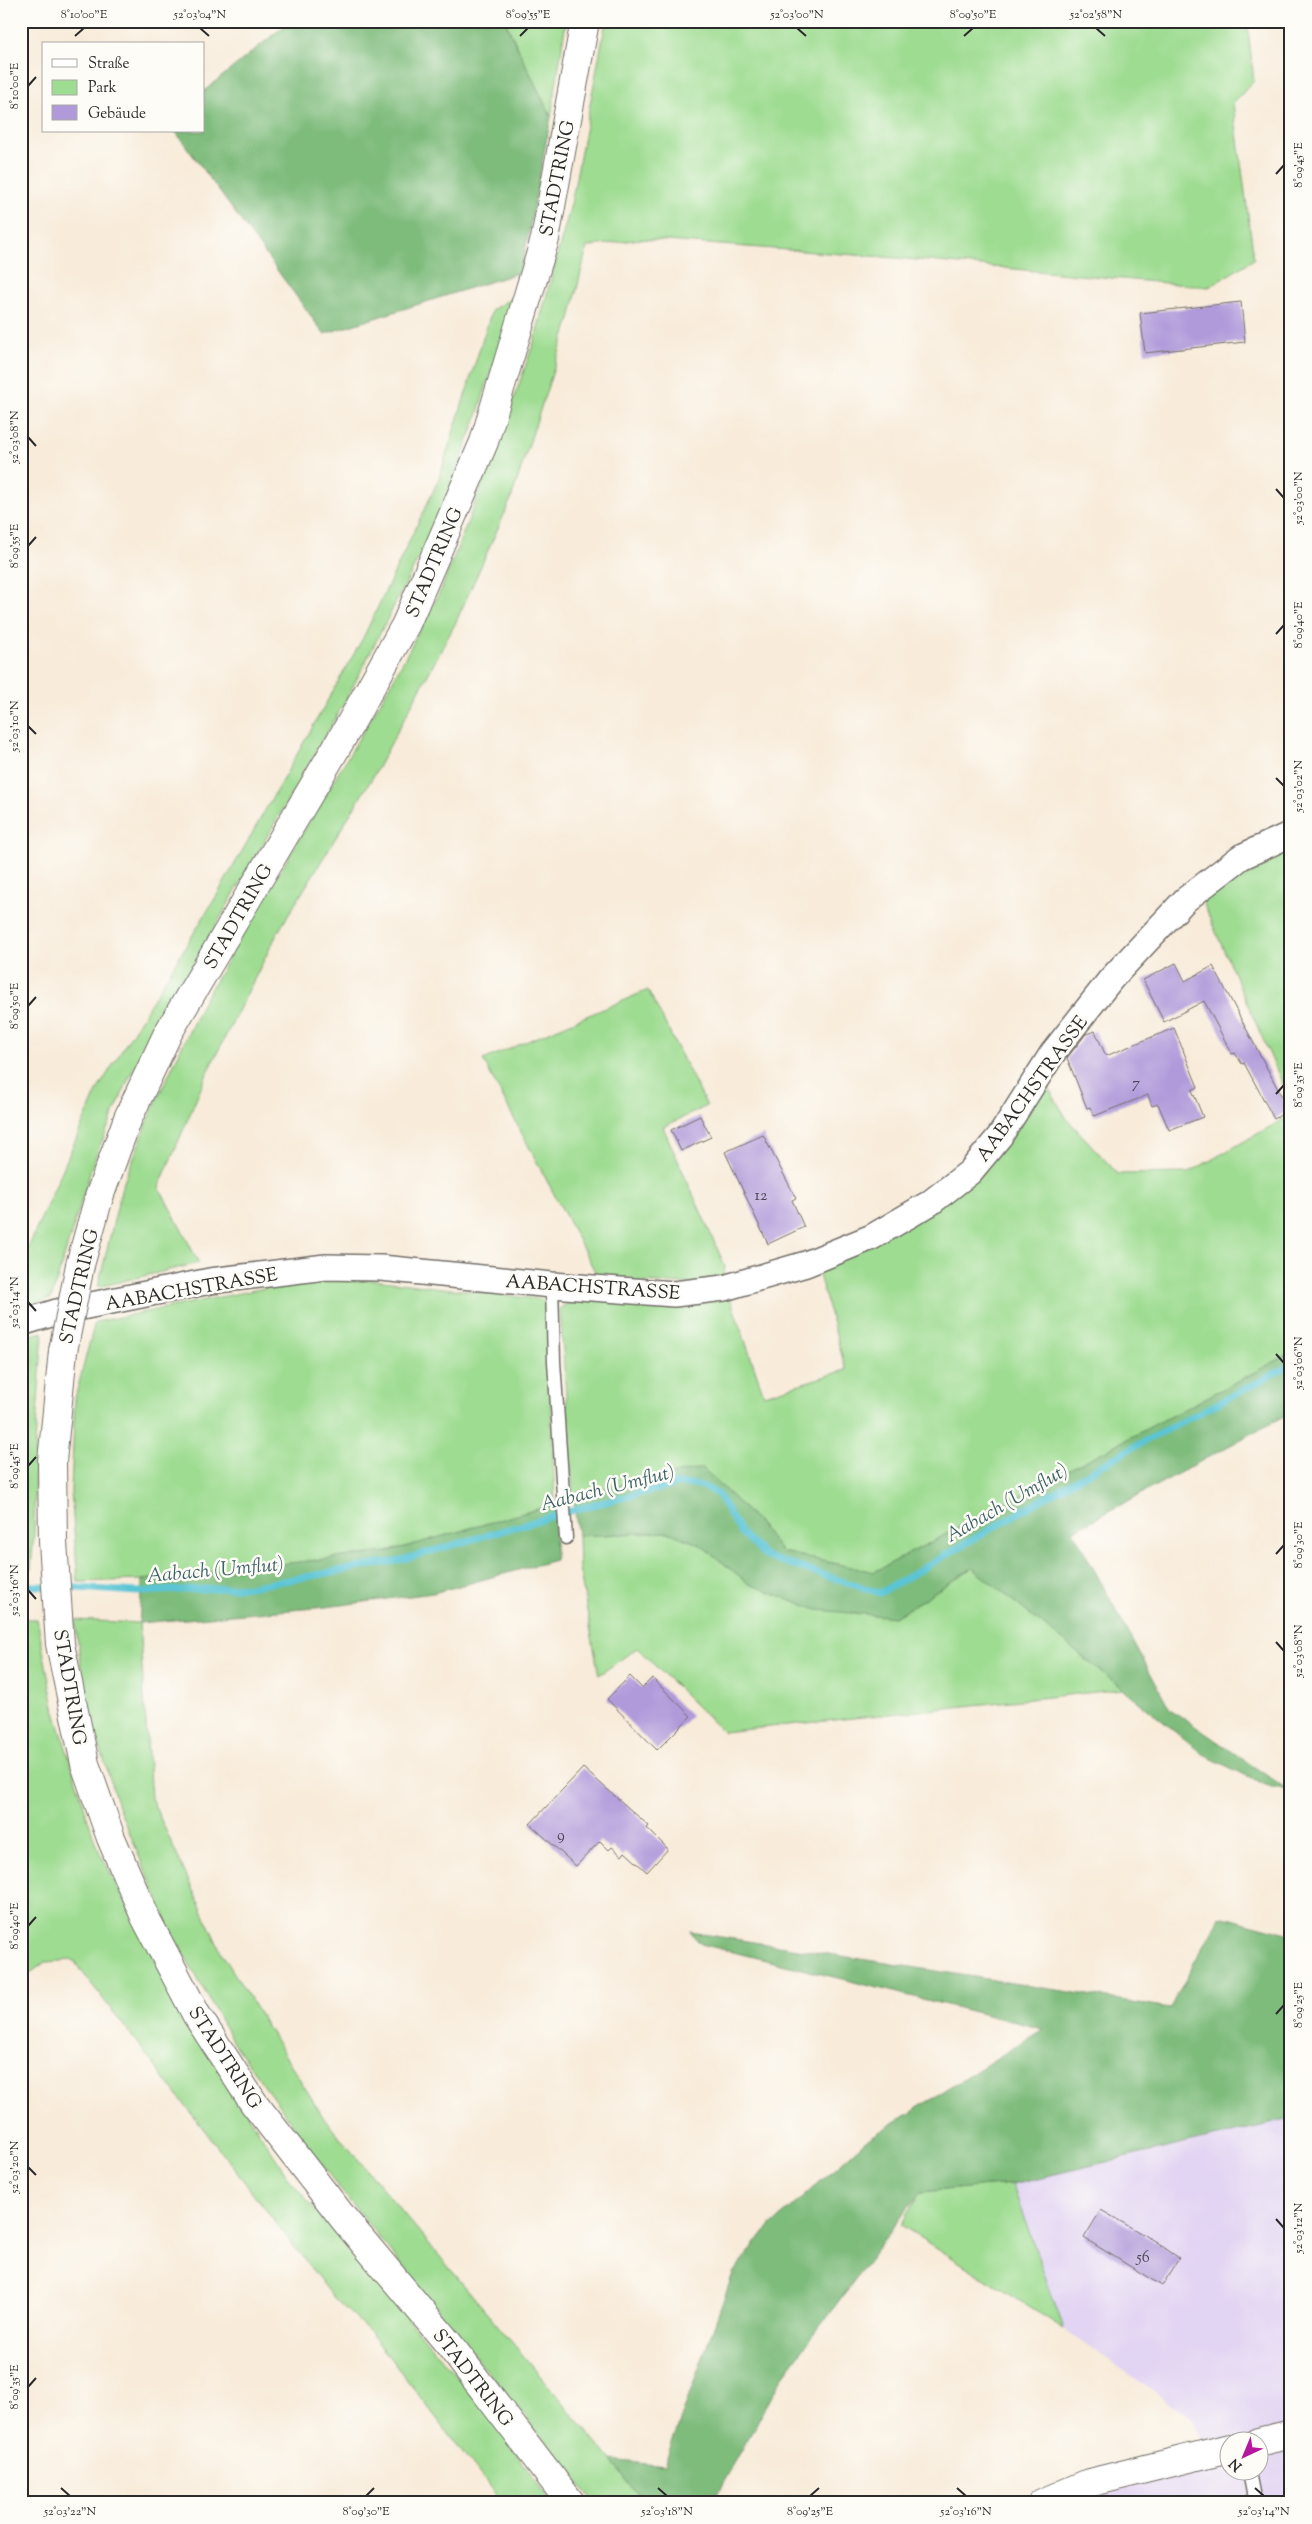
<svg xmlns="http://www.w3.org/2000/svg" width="1312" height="2524" viewBox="0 0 1312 2524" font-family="'Sorts Mill Goudy',serif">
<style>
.built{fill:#e2d4f3;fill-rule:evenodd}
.green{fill:#9edc91;stroke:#64845e}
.forest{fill:#7ebc7b;stroke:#547453}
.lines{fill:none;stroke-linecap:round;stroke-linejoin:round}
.stream{stroke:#5ac5d5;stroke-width:7}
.building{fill:#b09ada}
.service-casing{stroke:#736e68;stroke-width:15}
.minor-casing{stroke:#736e68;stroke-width:28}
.tertiary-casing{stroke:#736e68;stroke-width:30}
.service{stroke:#fff;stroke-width:12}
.minor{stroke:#fff;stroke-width:25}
.tertiary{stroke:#fff;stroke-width:28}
.tertiary-bridge-casing{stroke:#736e68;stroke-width:30;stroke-linecap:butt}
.tertiary-bridge{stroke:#fff;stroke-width:28}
.ticks{fill:none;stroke:#2b2b2b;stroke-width:2}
.labels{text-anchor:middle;stroke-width:5;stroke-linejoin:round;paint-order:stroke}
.number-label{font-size:16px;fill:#4c4757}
.street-label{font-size:19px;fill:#2b2b2b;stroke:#fdfcf7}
.water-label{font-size:20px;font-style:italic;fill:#3b6166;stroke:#fdfcf7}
.neatline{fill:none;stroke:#2b2b2b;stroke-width:2}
.ticks-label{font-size:12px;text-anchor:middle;fill:#2b2b2b}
</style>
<rect width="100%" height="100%" fill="#fdfcf7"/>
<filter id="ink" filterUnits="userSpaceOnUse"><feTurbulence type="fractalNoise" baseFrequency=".02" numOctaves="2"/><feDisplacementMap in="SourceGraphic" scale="10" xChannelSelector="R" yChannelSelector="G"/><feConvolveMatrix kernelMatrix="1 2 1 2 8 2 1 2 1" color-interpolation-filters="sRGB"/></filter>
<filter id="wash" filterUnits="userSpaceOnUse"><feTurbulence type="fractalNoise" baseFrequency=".0096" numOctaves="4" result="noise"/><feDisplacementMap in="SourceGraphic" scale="20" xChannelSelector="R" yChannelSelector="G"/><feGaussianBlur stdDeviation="1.12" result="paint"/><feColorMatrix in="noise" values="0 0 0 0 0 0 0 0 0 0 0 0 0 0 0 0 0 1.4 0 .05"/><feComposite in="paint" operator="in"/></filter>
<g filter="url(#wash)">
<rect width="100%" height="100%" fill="#f8ebd9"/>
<!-- built -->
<path class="built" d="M1291,2119V2503H1074L1213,2463L1192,2418L1064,2329L1012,2184ZM1230,2442H1260V2472H1230Z"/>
<!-- green -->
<path class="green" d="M505,21H566L551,117Z
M606,21H1247L1254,81L1233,103L1254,259L1209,287L896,258L640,239L587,247L570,319L511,499L455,624L374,775L278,932L209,1069L159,1187L199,1263L98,1287L122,1187L154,1106L204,1000L390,686L441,590L493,457L534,342L571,204Z
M515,296L475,422L438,520L348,696L132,1071L94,1160L51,1299L21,1306V1264L98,1089L216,897L363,638L438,481L492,310Z
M1291,843V1103L1200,896L1263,854Z
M648,990L707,1106L663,1127L725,1266L723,1279L690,1284L600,1281L483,1060Z
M1042,1077L1067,1119L1118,1174L1188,1173L1291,1115V1353L874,1572L782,1552L755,1519L703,1469L573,1495L560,1308L581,1295H729L764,1395L846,1370L817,1268L906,1223Z
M330,1275L547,1300L555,1504L387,1552L142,1580L78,1582L71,1491L75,1398L95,1322Z
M43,1332L35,1443L34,1533L30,1580L21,1579V1338Z
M668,1532L701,1545L749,1584L895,1617L972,1568L1123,1689L723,1732L637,1648L599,1675L579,1568L578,1536Z
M21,1619H37L55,1712L96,1845L182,2012L290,2180L493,2419L551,2503H502L370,2332L334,2298L73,1960L45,1962L28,1975H21Z
M75,1620L139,1623L151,1798L221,1952L325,2120L611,2460L644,2503H595L339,2188L236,2047L172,1933L118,1806L85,1697Z
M1012,2184L1064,2329L901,2225L920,2192Z"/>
<!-- forest -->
<path class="forest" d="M306,21H505L551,117L521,272L324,334L175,131H204V91L284,26Z
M1291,1353V1412L1073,1531L1170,1709L1285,1788H1272L1206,1756L972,1568L895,1617L817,1610L749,1584L701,1545L668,1532L578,1536L573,1495L703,1468L755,1519L782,1552L874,1572Z
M555,1504V1560L433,1593L326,1607L139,1623L142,1580L387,1552Z
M1220,1916L1291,1935V2119L1012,2184L920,2192L783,2376L712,2503H644L611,2460L664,2466L733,2273L765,2231L868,2139L1043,2029L701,1944L690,1932L1170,2008Z"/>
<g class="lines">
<!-- stream -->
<path class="stream" d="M21,1585L51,1587
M62,1587L137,1592L249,1587L401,1560L581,1508L678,1484L699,1485L717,1493L741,1533L767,1557L880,1593L1128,1450L1291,1365"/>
</g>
<g id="blocks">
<!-- building -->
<path class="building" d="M1241,302L1245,342L1145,353L1140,313Z
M1176,963L1185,981L1213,966L1289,1110L1274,1119L1244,1063L1242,1064L1235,1053L1232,1054L1204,1001L1164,1022L1143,980Z
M1174,1028L1198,1087L1192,1090L1203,1117L1169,1130L1158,1104L1152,1106L1148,1095L1094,1116L1090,1107L1087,1108L1067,1058L1086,1034L1095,1031L1106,1056Z
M700,1116L711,1137L681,1151L671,1130Z
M763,1135L796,1198L792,1200L804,1227L768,1244L725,1152Z
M630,1676L642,1688L652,1678L691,1716L657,1750L607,1699Z
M583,1768L649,1826L647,1828L668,1849L647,1872L625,1852L622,1856L612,1847L609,1850L600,1841L576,1866L530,1824Z
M1101,2210L1156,2242L1179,2258L1162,2286L1084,2238Z"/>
</g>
</g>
<g filter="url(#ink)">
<use href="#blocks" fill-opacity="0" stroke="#736e68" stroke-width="1"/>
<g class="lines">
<defs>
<path id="service" d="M552,1285L554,1362L566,1538
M1249,2472L1255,2503"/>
<path id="minor" d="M21,1323L57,1312L210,1281L326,1267L381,1268L552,1285L674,1294L724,1288L806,1264L872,1237L930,1203L970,1172L1000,1136L1052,1054L1111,979L1185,900L1241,857L1291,834"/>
<path id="tertiary" d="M80,1265L99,1197L128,1118L168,1033L349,726L406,624L484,442L545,239L585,21
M63,1351L52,1461L53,1542L60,1644L85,1764L111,1838L145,1917L196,2014L253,2102L344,2219L448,2343L571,2503
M1258,2442L1291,2434
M1042,2503L1089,2483L1230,2448"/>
</defs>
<!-- service casing -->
<use href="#service" class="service-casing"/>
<!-- minor casing -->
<use href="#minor" class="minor-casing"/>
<!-- tertiary casing -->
<use href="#tertiary" class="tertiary-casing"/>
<!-- service -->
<use href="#service" class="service"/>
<!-- minor -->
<use href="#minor" class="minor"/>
<!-- tertiary -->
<use href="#tertiary" class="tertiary"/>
<defs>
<path id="tertiary-bridge" d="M63,1351L80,1265"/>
</defs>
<!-- tertiary-bridge casing -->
<use href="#tertiary-bridge" class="tertiary-bridge-casing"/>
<!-- tertiary-bridge -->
<use href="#tertiary-bridge" class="tertiary-bridge"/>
</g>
</g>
<!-- ticks -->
<path class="ticks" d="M200,28L209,36M797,28L806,36M1096,28L1105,36M75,36L84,28M520,36L528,28M964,36L973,28M28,86L36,77M1276,174L1284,165M28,437L36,446M1276,489L1284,498M28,546L36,537M1276,634L1284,625M28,726L36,734M1276,778L1284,786M28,1006L36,997M1276,1094L1284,1085M28,1302L36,1311M1276,1354L1284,1363M28,1466L36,1457M1276,1554L1284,1545M28,1590L36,1599M1276,1642L1284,1651M28,1926L36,1917M1276,2014L1284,2005M28,2167L36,2175M1276,2219L1284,2228M28,2387L36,2378M61,2488L70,2496M658,2488L667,2496M957,2488L966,2496M1255,2488L1264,2496M366,2496L374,2488M810,2496L819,2488"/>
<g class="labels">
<!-- number labels -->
<g class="number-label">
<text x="1136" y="1088">7</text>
<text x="761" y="1200">12</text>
<text x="561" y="1840">9</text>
<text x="1143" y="2262">56</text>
</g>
<!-- street labels -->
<g class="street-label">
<text transform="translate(556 178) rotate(-79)" y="7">STADTRING</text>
<text transform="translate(433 562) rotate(-67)" y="7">STADTRING</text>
<text transform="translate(237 916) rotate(-60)" y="7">STADTRING</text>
<text transform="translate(1031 1088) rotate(-54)" y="7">AABACHSTRASSE</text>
<text transform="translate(78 1286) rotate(-77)" y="7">STADTRING</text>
<text transform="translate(593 1286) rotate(4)" y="7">AABACHSTRASSE</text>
<text transform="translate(191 1288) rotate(-10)" y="7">AABACHSTRASSE</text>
<text transform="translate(71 1687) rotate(80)" y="7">STADTRING</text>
<text transform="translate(226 2057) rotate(57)" y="7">STADTRING</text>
<text transform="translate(474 2377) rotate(52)" y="7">STADTRING</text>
</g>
<!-- water labels -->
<g class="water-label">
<text transform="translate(607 1487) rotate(-14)" y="7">Aabach (Umflut)</text>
<text transform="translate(1006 1502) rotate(-30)" y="7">Aabach (Umflut)</text>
<text transform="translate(215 1569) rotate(-5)" y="7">Aabach (Umflut)</text>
</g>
</g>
<!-- margin -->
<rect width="1312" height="2524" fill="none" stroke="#fdfcf7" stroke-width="55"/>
<!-- legend -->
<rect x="42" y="42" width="162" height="90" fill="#fdfcf7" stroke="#a9a8a5"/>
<rect x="52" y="59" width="25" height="8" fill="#ffffff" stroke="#a9a8a5"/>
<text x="88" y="68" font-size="15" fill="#2b2b2b">Straße</text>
<rect x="52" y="80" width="25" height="15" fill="#9edc91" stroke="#a9a8a5"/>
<text x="88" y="92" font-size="15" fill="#2b2b2b">Park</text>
<rect x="52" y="105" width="25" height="15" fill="#b09ada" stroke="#a9a8a5"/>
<text x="88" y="118" font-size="15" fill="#2b2b2b">Gebäude</text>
<!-- north arrow -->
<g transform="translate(1244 2456) rotate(224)"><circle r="24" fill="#fdfcf7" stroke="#a9a8a5"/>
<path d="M0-4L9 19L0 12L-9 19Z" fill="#b5179e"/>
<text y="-8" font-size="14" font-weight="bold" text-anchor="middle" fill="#2b2b2b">N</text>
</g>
<rect x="28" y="28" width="1256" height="2468" class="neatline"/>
<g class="ticks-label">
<text x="84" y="18">8°10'00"E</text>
<text x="200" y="18">52°03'04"N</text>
<text x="528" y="18">8°09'55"E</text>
<text x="797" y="18">52°03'00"N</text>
<text x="973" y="18">8°09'50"E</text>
<text x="1096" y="18">52°02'58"N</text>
<text transform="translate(14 86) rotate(-90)" y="4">8°10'00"E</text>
<text transform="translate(1298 165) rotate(-90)" y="4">8°09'45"E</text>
<text transform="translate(14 437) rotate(-90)" y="4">52°03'08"N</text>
<text transform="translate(1298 498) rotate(-90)" y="4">52°03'00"N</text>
<text transform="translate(14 546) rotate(-90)" y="4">8°09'55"E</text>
<text transform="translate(1298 625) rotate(-90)" y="4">8°09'40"E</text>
<text transform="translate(14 726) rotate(-90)" y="4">52°03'10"N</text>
<text transform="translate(1298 786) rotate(-90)" y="4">52°03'02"N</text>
<text transform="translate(14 1006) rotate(-90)" y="4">8°09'50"E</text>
<text transform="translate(1298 1085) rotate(-90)" y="4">8°09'35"E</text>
<text transform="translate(14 1302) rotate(-90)" y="4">52°03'14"N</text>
<text transform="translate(1298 1363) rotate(-90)" y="4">52°03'06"N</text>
<text transform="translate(14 1466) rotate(-90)" y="4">8°09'45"E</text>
<text transform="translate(1298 1545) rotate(-90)" y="4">8°09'30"E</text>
<text transform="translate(14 1590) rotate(-90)" y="4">52°03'16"N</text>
<text transform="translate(1298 1651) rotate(-90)" y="4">52°03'08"N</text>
<text transform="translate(14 1926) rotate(-90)" y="4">8°09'40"E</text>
<text transform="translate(1298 2005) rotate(-90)" y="4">8°09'25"E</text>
<text transform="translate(14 2167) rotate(-90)" y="4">52°03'20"N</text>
<text transform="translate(1298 2228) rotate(-90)" y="4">52°03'12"N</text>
<text transform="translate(14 2387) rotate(-90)" y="4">8°09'35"E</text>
<text x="70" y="2515">52°03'22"N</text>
<text x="366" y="2515">8°09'30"E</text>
<text x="667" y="2515">52°03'18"N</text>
<text x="810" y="2515">8°09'25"E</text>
<text x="966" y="2515">52°03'16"N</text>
<text x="1264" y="2515">52°03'14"N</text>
</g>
</svg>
